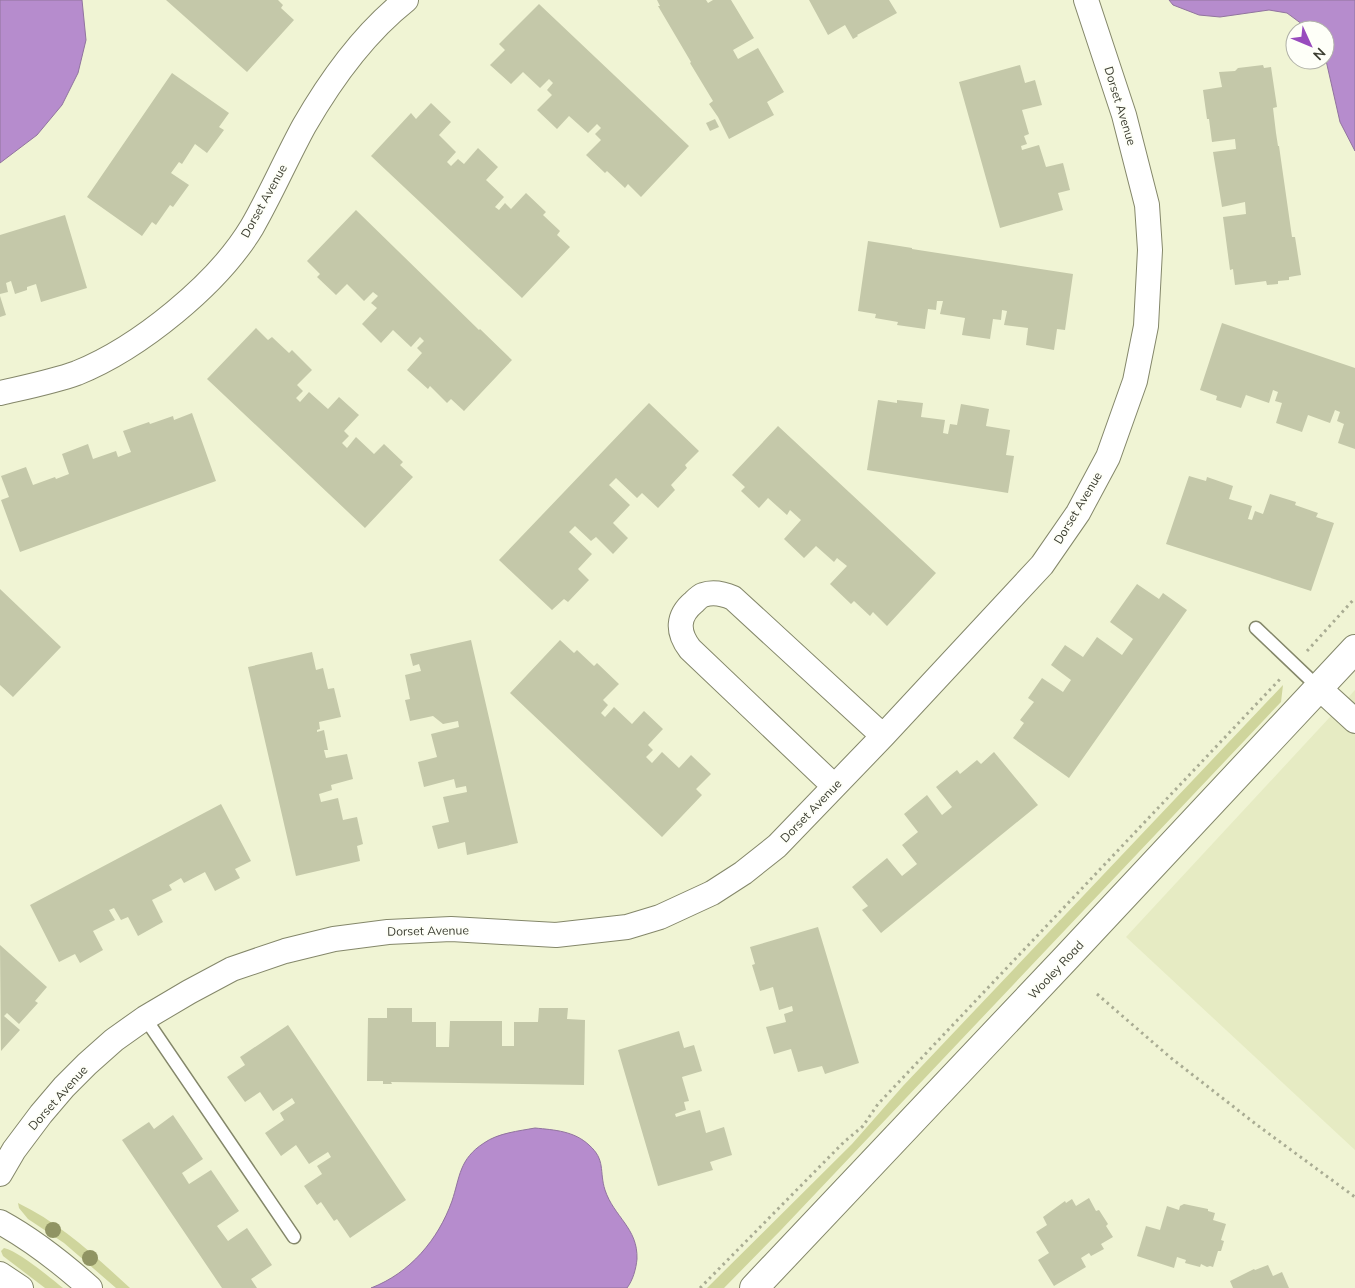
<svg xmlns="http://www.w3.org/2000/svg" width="1355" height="1288" viewBox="0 0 1355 1288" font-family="Mulish,sans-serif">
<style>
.built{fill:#e6ebc3}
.green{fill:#cfd59c}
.water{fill:#b68ccd;stroke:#91749e}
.building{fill:#c4c8a9}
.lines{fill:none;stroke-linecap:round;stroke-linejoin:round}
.lane-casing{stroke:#84876a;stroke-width:15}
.street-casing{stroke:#84876a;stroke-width:26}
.secondary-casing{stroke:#84876a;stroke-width:30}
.path{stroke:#a9ac93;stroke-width:3;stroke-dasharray:2.5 4;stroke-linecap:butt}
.lane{stroke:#fff;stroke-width:12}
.street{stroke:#fff;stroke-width:24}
.secondary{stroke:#fff;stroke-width:28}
.tree{fill:#909463}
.labels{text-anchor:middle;stroke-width:4;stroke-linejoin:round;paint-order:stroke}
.street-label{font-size:12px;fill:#3b3d30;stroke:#fefff8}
</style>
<rect width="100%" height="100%" fill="#f0f4d4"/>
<!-- built -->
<path class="built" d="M1355,690V1150L1126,937Z"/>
<!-- green -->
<path class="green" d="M1283,685L1281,702L781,1230L724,1288H707L852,1144L903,1086Z
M18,1203C60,1223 95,1256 130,1288H116L64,1243L28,1219L19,1208Z
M4,1248C20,1252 49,1277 63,1288H45L3,1256L1,1251Z"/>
<!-- water -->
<path class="water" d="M0,0H82L86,40L78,73L62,105L37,135L0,163Z
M1169,0H1355V151L1340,122L1325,56V30H1310L1287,13L1269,10L1220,17L1199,15L1173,5Z
M535,1128C555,1130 574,1131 589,1145C606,1160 599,1171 605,1190C614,1217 638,1228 637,1259C636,1269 633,1280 627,1288H371C410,1273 438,1240 452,1201C460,1177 459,1159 484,1143C498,1133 519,1131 535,1128Z"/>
<!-- building -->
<path class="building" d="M166,0H278L283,5L281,8L294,20L247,72Z
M657,0H706L708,3L713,0H731L754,38L733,50L738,59L758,48L784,92L767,102L774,115L729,139L718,117L709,104L713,101L690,63L691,62L658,6H660Z
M809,0H889L897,13L857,35L858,36L853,39L845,25L828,35Z
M539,4L689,146L641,197L628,184L625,188L607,171L605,173L586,155L601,140L595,134L601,128L597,124L588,133L569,116L557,129L537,110L552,95L547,90L553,83L549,79L540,88L523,72L511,84L490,65L505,50L499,44Z
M1020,65L1025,83L1035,80L1042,105L1022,110L1029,134L1024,136L1027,144L1021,146L1022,150L1039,145L1046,167L1063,163L1070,190L1058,193L1063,210L1000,228L959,82Z
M1263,65L1264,68L1271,67L1277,107L1273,108L1276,133L1278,146H1279L1292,237H1295L1301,275L1289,277V280L1278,281V284L1267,285L1266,281L1235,285L1233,269L1230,270L1223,217L1246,214L1245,202L1222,207L1213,152L1236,149L1235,139L1212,142L1209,119H1207L1203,90L1222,87L1219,72L1235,71L1238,68Z
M172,73L229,113L219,127L224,130L207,153L195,144L182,164L179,162L171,173L189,185L173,207L170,205L156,225L152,222L142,236L87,197Z
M431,103L451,122L439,135L456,152L447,162L451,166L458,159L464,164L478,148L498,167L486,180L504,197L495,207L499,210L505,203L511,209L526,193L546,212L543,215L560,231L557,235L570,247L522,298L371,156L411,113L416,119Z
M715,119L719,127L710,131L706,123Z
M356,210L479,330L480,329L512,360L464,411L451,399L447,403L430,386L428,389L407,370L422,353L417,348L424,341L420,337L411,347L393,330L381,343L362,324L377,308L371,303L378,296L373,292L364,301L347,284L336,295L317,277L320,274L307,261Z
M65,215L87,288L41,302L36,284L27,287V290L15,294L11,281L6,283L8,292L0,294V235Z
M868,241L912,248V249L1073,274L1065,330L1057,329L1054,350L1026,345L1028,328L1004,325L1007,311L1002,310L1001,320L993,319L990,339L962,335L965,318L940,314L943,301H937L936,310L928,309L925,329L897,325L898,322L875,318L876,314L858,311Z
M0,296L6,315L0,317Z
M1222,323L1355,368V449L1338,443L1344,424L1337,421L1340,412L1335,410L1330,423L1308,415L1302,432L1276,423L1282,403L1275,401L1278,392L1273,390L1269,403L1246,395L1247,392L1241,408L1216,400L1217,396L1200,390Z
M256,328L268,340L272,337L289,353L292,350L312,370L297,385L303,391L296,398L300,402L309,392L328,409L339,397L359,415L344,431L349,436L342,443L347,448L356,437L374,454L384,444L403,462L400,465L413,477L365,528L207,379Z
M878,400L897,403V400L923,403L921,417L945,420L943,433L948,434L950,424L957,425L961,404L989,409L986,426L1010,430L1006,455L1014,456L1008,493L867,470Z
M649,403L699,451L685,465L687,468L671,485L675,490L658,508L642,493L637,498L616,478L609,485L630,505L613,523L628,538L613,554L596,537L591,541L575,526L569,532L592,554L578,569L589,580L568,602L564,599L552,610L499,560Z
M192,413L216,481L20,552L1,500L9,497L1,476L26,467L33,485L55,477L56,479L69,474L62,454L88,444L93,459L116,451L118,457L131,452L123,431L149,422L150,424L173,416L174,420Z
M778,426L936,573L887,626L873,612L870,616L854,601L851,604L830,584L847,566L837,558L834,562L816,546L804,558L784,539L801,520L790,510L787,515L768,498L759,508L741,491L745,487L732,475Z
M1189,476L1206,481L1207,477L1233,486L1229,499L1252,506L1248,519L1252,520L1255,511L1263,514L1270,494L1296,502L1295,505L1318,513L1316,517L1334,523L1311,591L1166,544Z
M1137,584L1159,599L1163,593L1187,610L1069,778L1013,738L1024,723L1020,720L1034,702L1028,698L1042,678L1063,692L1071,680L1051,665L1065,645L1083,657L1097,637L1122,655L1133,639L1110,622Z
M0,589L61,647L13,697L0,685Z
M471,640L518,843L467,855L465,842L438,849L432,826L449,822L443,797L467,792L466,786L456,788L454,779L424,787L418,762L437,757L431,734L459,727L458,721L443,724L433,716L410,721L405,700L410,699L405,675L421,671L419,664L413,666L410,654Z
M560,640L574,653L577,650L594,666L597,663L619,684L603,700L608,705L601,713L605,717L614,707L632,724L644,711L663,729L648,745L653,750L646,757L652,763L662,752L679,768L691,755L711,774L696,789L702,795L662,837L510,693Z
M312,652L316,670L323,668L328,689L334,688L341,717L319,722L320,729L317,730V732L324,730L328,750H324L326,758L347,754L353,779L331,785L332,790L319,794L321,802L338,798L343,820L357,817L363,844L357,846L360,861L296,876L248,667Z
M994,752L1038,805L881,933L862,910L868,906L852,887L887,858L902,876L917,864L902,845L918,832L904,814L927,795L942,815L952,807L936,787L957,770L960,774L977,760L981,764Z
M221,804L251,861L235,869L240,878L215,891L205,872L184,883L181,878L169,885L172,890L152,900L163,922L138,936L128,917L121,920L114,908L109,910L115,920L93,931L103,950L80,963L75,954L59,962L30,905Z
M818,927L859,1063L825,1074L822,1066L798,1072L791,1049L774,1054L766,1027L786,1022L784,1014L793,1011L792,1006L779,1010L773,987L760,991L752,965L755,964L750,947Z
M0,945L47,987L35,1001L38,1003L19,1024L7,1013L4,1016L20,1030L1,1051Z
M387,1008H412V1022H436V1047H449L450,1021H502V1046H514V1022H538L539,1008H568L567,1019L585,1020L584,1085L391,1082L392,1084H383V1081H367L368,1018H387Z
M288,1025L406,1200L350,1238L337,1219L334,1221L321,1202L317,1205L304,1186L322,1174L317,1166L331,1157L328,1152L309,1164L296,1145L281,1156L265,1133L284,1120L280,1113L295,1103L292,1098L273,1111L260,1092L245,1102L227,1077L245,1065L240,1057Z
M679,1031L684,1048L694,1045L702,1071L682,1077L689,1101L684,1102L686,1110L675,1114L676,1117L700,1110L706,1133L724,1127L732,1155L710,1162L713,1170L658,1186L618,1050Z
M173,1115L203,1159L182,1173L189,1184L211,1170L239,1211L217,1226L228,1241L247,1228L272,1265L251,1279L257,1288H222L122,1140L149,1122L154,1129Z
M1089,1198L1096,1211L1099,1210L1108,1224L1106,1226L1113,1237L1101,1244L1104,1249L1091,1256L1089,1253L1081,1258L1086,1267L1054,1286L1038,1260L1049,1253L1036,1232L1047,1225L1043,1217L1065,1201L1066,1203L1072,1199L1076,1206Z
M1184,1204L1208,1209V1211L1215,1213L1213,1220L1226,1224L1221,1240L1224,1241L1221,1251H1218L1213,1267L1210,1266L1207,1267L1201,1264L1200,1267L1185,1263L1186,1260L1177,1257L1174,1268L1137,1256L1146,1226L1160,1230L1167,1206L1179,1210L1180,1206Z
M1268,1265L1273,1276L1282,1272L1289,1288H1233L1230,1281L1254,1269L1255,1270Z"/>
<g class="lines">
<defs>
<path id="lane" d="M1256,628L1319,688
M145,1018L294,1237"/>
<path id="street" d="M0,393C26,387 52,382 77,373C139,348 218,284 252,227C271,194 286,159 304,126C331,79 363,34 406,0
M1319,688L1355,721
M834,786L690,649C677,632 677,616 694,602C697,599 700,596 703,595C714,591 724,594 733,598L883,736
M0,1174L14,1150L41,1114L64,1087L87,1064L114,1040L145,1018L189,992L232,969L285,951L334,939L388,932L451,929L556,935L627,927L660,917L712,893L743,873L777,846L883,736L1042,565L1078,513L1108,457L1135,381L1146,326L1150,250L1147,205L1124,115L1086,0
M0,1222C33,1240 62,1263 90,1288
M0,1274L21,1288"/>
<path id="secondary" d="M754,1288L1066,958L1355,649"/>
</defs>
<!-- lane casing -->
<use href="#lane" class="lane-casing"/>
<!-- street casing -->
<use href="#street" class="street-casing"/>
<!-- secondary casing -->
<use href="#secondary" class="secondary-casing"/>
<!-- path -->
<path class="path" d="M1307,651L1355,598
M1097,994L1171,1058L1257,1125L1355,1197
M700,1288L844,1142L863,1126L878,1104L1282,677"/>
<!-- lane -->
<use href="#lane" class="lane"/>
<!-- street -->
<use href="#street" class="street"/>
<!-- secondary -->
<use href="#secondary" class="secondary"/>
</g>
<!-- trees -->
<g class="tree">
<circle cx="53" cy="1230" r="8"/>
<circle cx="90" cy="1258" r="8"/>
</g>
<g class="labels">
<!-- street labels -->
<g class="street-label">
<text transform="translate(1120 106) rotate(73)" y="4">Dorset Avenue</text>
<text transform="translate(264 201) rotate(-61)" y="4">Dorset Avenue</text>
<text transform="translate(1078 508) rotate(-59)" y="4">Dorset Avenue</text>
<text transform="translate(811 811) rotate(-46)" y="4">Dorset Avenue</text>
<text transform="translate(428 931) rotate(-1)" y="4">Dorset Avenue</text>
<text transform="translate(1056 970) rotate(-47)" y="4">Wooley Road</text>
<text transform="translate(58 1098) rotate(-48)" y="4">Dorset Avenue</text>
</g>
</g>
<!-- north arrow -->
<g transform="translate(1310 45) rotate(134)"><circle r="24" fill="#fefff8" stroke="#b0b1a8"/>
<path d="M0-4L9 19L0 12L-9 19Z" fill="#984bbd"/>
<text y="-8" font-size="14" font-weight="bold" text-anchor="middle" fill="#3b3d30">N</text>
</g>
</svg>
